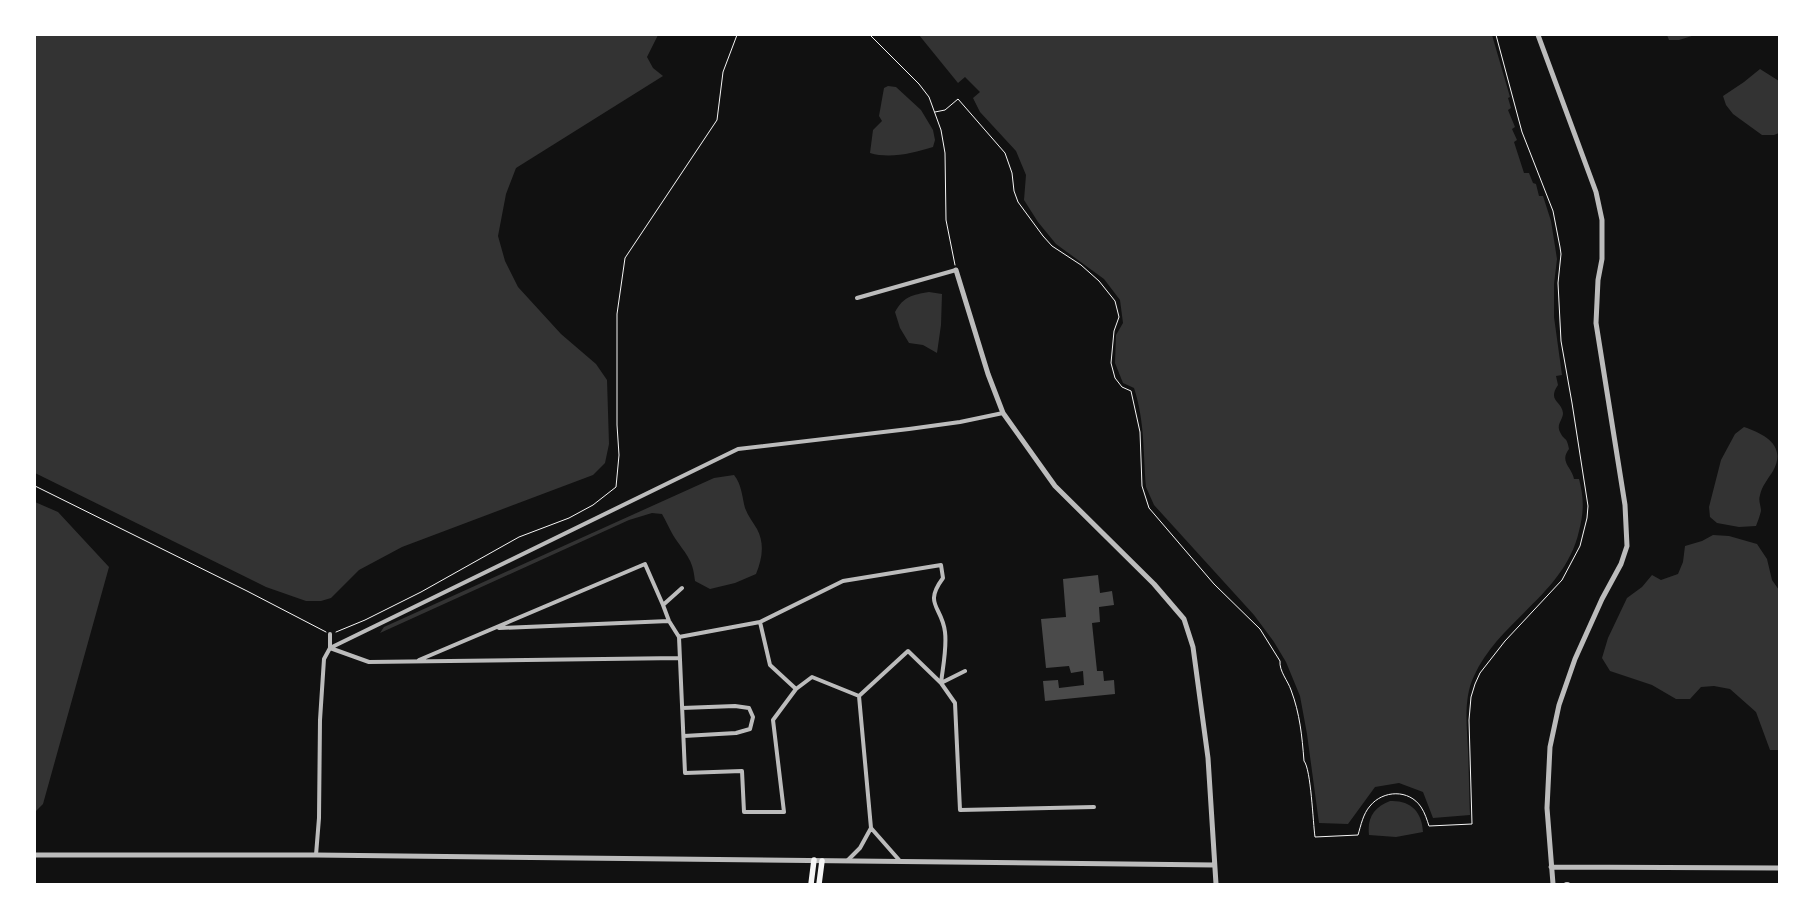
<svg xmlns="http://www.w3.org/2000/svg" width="1814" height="919" viewBox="0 0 1814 919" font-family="Commissioner,sans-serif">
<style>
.water{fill:#333}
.building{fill:#4a4a4a}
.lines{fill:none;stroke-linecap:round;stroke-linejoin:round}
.path{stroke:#f5f5f5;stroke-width:1}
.minor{stroke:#bcbcbc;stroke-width:4}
.tertiary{stroke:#bcbcbc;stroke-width:5}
.secondary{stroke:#f5f5f5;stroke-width:5.5}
</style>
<rect width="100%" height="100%" fill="#111"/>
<!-- water -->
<path class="water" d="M35,35H658L647,57L653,68L663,76L516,168L506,194L498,236L505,261L518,287L561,334L596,364L607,380L609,444L605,463L593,475L402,547L359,570L331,598L321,601H306L266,587L35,473Z
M919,35H1492L1510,97L1508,98L1511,108L1508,110L1515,127L1512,129L1517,140L1514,142L1524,173H1529L1533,183L1536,184L1539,196H1543L1551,221L1557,259L1554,284V317L1562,375L1556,376L1558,385C1547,401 1562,401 1563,413C1563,420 1556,424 1560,432C1564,441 1567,436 1569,449C1559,462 1572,467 1574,479H1579C1584,498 1584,512 1579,531C1565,594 1499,620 1474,676C1463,699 1467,726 1468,751C1469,772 1469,794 1470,815L1433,818L1423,792L1399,783L1375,787L1348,824L1319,823L1307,734L1300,696L1286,662L1274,642L1254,615L1154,505L1146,487C1143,452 1145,422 1134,388L1123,383L1115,363L1116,335L1123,323L1120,300L1104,279L1056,244L1038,222L1024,200L1026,175L1016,151L980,112L973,98L980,92L965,77L958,83Z
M1667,35H1695L1679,40H1669Z
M1760,69L1779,81V133L1774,135H1762L1733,114L1726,105L1723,96L1744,82Z
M888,86L896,87L921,110L933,130L935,140L933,147C914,153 890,159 870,153L873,130L882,121L879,116L884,88Z
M929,292L942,294L941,325L937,353L923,345L909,343L900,328L895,312C904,296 912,295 929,292Z
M1744,427C1765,434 1787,446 1773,471C1768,479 1762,486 1760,495C1758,501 1761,505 1761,511C1760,515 1758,521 1756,526L1739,527L1717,523L1710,517L1709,507L1721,460L1735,434Z
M734,475C742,485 742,497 745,508C748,516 753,522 757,529C765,544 762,559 756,574L735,583L710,589L695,581C693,558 685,554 673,535C669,528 666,521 662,514L652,513L629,520L380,633L384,627L714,478Z
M35,502L58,512L109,567L43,804L35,812Z
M1713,535L1729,536L1757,544L1767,559L1772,580L1779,590V750H1770L1756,712L1730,689L1714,686L1701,687L1690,699H1676L1652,685L1610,671L1602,658L1608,638L1627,598L1642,587L1652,575L1661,580L1678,574L1683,562L1685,546L1702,541Z
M1390,801C1410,800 1422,811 1423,832L1396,837L1369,835C1367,818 1374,807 1390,801Z"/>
<!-- building -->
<path class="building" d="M1098,575L1100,593L1112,591L1114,605L1099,607L1100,622L1092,623L1097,671H1103L1104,681L1114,680L1115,694L1045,701L1043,681L1058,680L1059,688L1084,685L1083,671L1071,673L1069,666L1046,668L1041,619L1066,617L1063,579Z"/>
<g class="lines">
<!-- path -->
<path class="path" d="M870,35L919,84L929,97L941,130L945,153L946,220L955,265
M935,112L945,110L958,99L1005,153L1012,173L1014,191L1018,202L1043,236L1052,246L1081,265L1099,281L1115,301L1119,317L1114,331L1111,363L1115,378L1122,387L1131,391L1140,432L1142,486L1149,508L1214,584L1260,629L1280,661C1279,671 1288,681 1291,690C1300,714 1302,736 1304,761C1311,769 1313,823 1315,837L1358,835C1361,825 1363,814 1370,806C1383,790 1409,789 1421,807C1425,813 1427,820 1429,826L1472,824L1469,720L1471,697L1475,684L1480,673L1505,641L1562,580L1580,546L1587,518L1588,506L1572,403L1561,341L1558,283L1561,254L1560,247L1553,211L1522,132L1496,35
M35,486L247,591L326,632
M336,632L365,620L421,592L519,537L569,518L593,505L616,487L619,455L617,425V314L625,258L717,120L723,72L737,35"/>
<!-- minor -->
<path class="minor" d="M857,298L956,270
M760,622L770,665L796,689
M499,628L669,621
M330,634V648L369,662L680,658
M679,637L669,621L663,605L682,588
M419,660L645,564L663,605
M941,683L965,671
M859,696L812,677L796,689L773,720L784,812H744L742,771L685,773L679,637L760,622L843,581L941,565L943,578C923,605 942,606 945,632C947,648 943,666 941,683
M682,708L735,706L749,708L753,717L750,729L736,733L684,736
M871,828L859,696L908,651L941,683L955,703L960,810L1094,807
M316,855L319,818L320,720L324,659L330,648L738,449L909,429L960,422L1003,413
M847,861L860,848L871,828L900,861
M1566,884H1568"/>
<!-- tertiary -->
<path class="tertiary" d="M1538,35L1596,192L1602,220V259L1598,280L1596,323L1625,505L1627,546L1621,564L1602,599L1575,659L1559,705L1550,747L1547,808L1553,884
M956,270L988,374L1003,413L1055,486L1154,584L1184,619L1193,647L1208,758L1216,884
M35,855H316L1214,865
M1551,867L1779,868"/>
<!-- secondary -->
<path class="secondary" d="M811,884L814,860
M819,884L822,861"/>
</g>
<!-- border -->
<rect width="1814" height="919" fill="none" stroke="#ffffff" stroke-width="72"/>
</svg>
